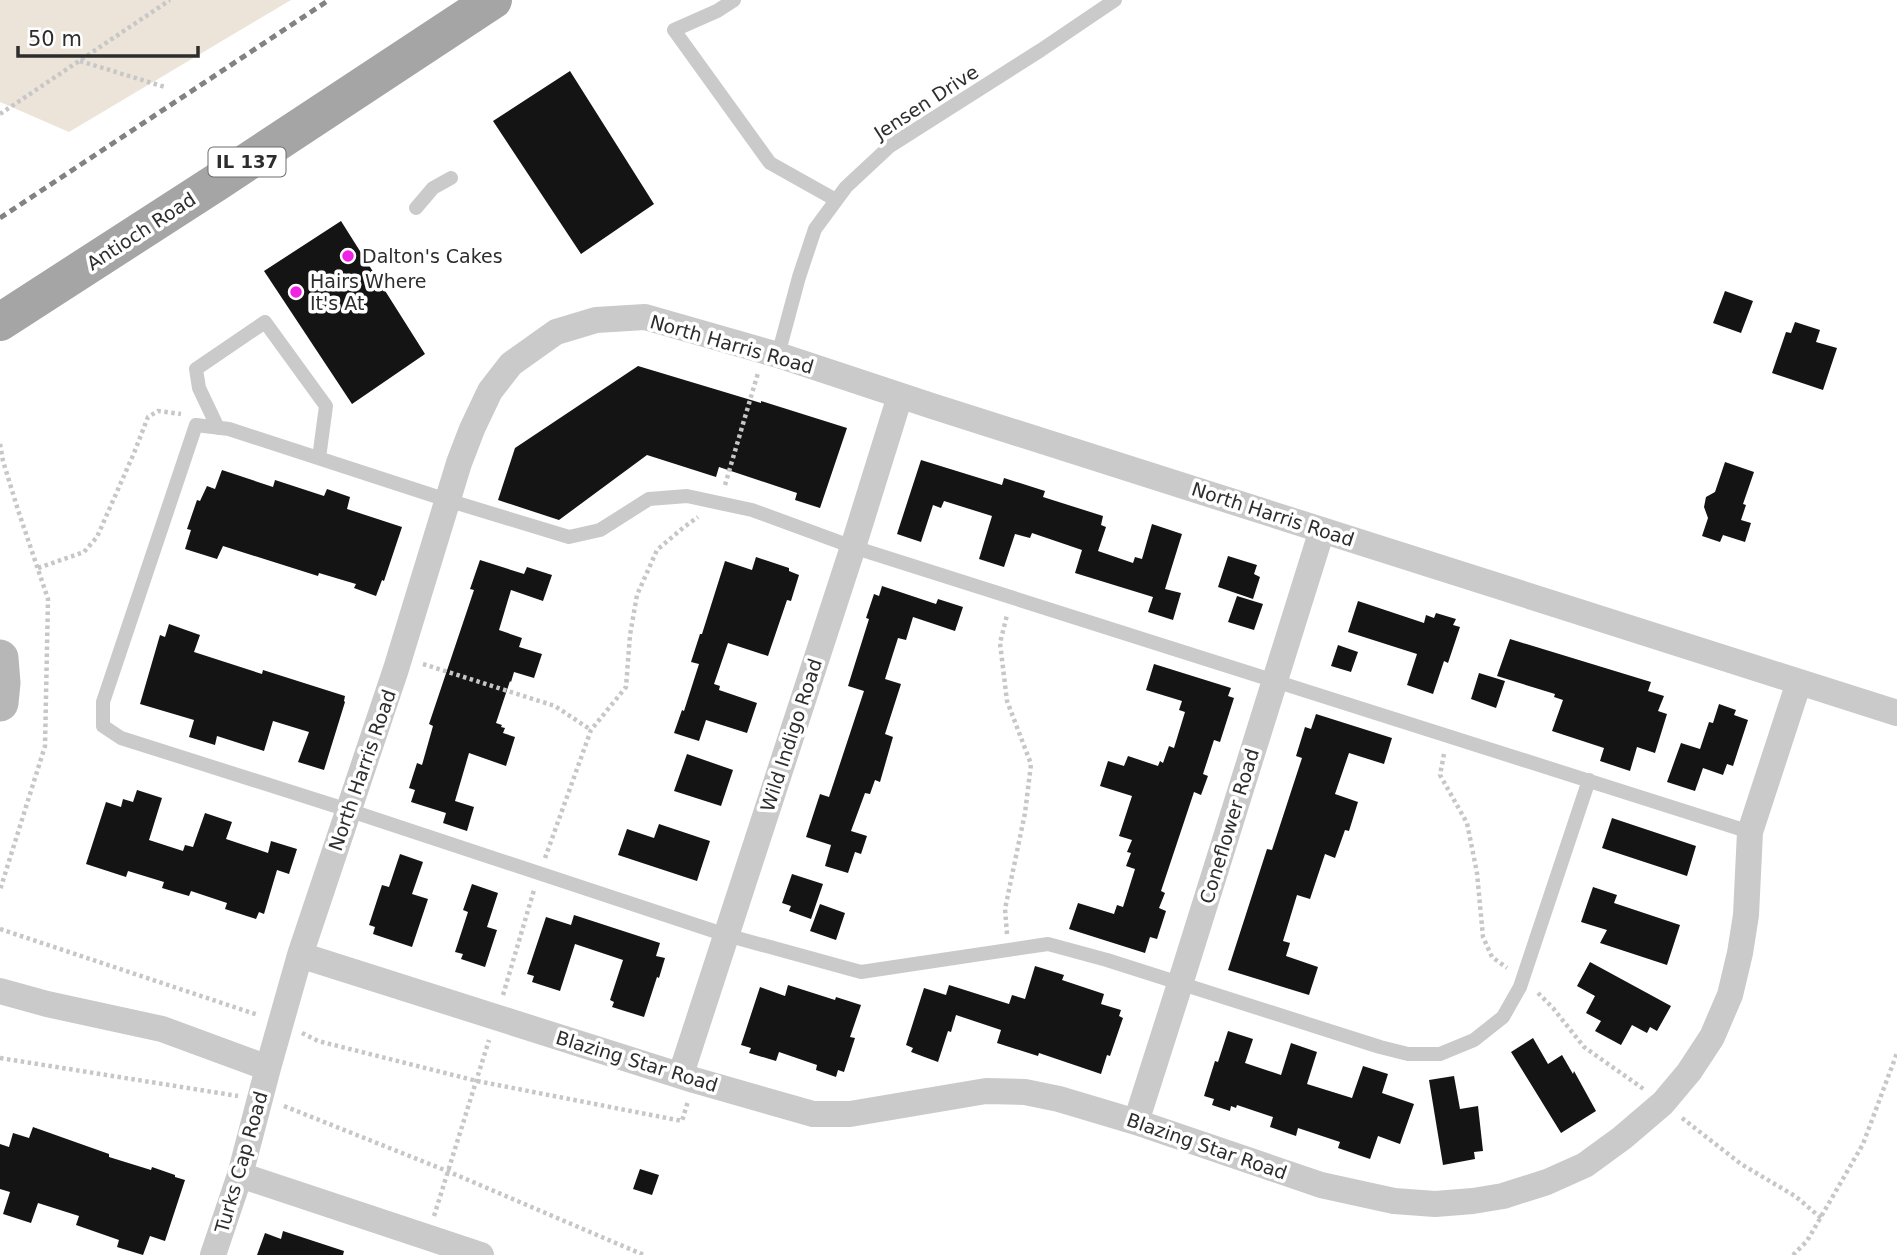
<svg xmlns="http://www.w3.org/2000/svg" width="1897" height="1255" viewBox="0 0 1897 1255" font-family="'DejaVu Sans',sans-serif">
<style>
.green{fill:#ece4d9}
.building{fill:#141414}
.lines{fill:none;stroke-linecap:round;stroke-linejoin:round}
.path{stroke:#c7c7c7;stroke-width:4.5;stroke-dasharray:3.5 3.5;stroke-linecap:butt}
.lane{stroke:#cacaca;stroke-width:14}
.street{stroke:#cacaca;stroke-width:26}
.secondary{stroke:#b7b7b7;stroke-width:37}
.primary{stroke:#a5a5a5;stroke-width:38}
.rail{stroke:#828282;stroke-width:5;stroke-dasharray:7 5;stroke-linecap:butt}
.poi-dot{fill:#ef24e4;stroke:#fff;stroke-width:2.5}
.labels{text-anchor:middle;stroke-width:7;stroke-linejoin:round;paint-order:stroke}
.shield{fill:#fff;stroke:#6c6c6c;stroke-width:2}
.shield-label{font-size:18px;font-weight:bold;fill:#2d2d2d}
.street-label{font-size:19px;fill:#2d2d2d;stroke:#fff}
.poi-label{font-size:19px;fill:#2d2d2d;stroke:#fff;text-anchor:start}
</style>
<rect width="100%" height="100%" fill="#fff"/>
<!-- green -->
<path class="green" d="M0,0H291L69,132L0,102Z"/>
<!-- building -->
<path class="building" d="M570,71L654,204L581,254L493,121Z
M341,221L425,354L352,404L264,271Z
M1725,291L1753,301L1741,333L1713,323Z
M1795,322L1820,330L1816,342L1837,348L1823,390L1772,373L1786,332L1791,333Z
M638,366L761,403V401L847,428L820,508L795,500L797,493L719,467L716,477L647,455L559,520L498,500L515,448Z
M921,460L1002,485L1004,478L1045,491L1043,497L1103,516L1101,525L1106,527L1098,551L1133,563L1135,557L1142,559L1152,524L1182,534L1165,589L1181,593L1173,620L1148,612L1153,597L1075,573L1082,550L1032,533L1030,538L1015,534L1004,567L979,559L992,516L944,501L941,508L933,505L921,542L897,534Z
M1725,462L1754,472L1743,504L1746,505L1741,520L1751,523L1745,542L1723,535L1720,542L1702,536L1708,518L1704,507L1706,497L1715,492Z
M222,470L273,487L275,480L324,496L327,489L350,497L347,509L402,527L384,581L382,580L376,596L354,588L356,584L319,573L318,576L223,546L217,559L185,549L191,530L187,529L197,500L200,501L207,486L215,489Z
M1228,556L1257,565L1254,574L1260,577L1253,599L1218,587Z
M756,557L789,568V571L799,575L791,601L787,600L768,656L728,643L714,684L720,686L719,690L757,703L747,733L706,720L699,741L674,733L682,710L684,711L699,664L691,662L700,634H702L725,561L752,570Z
M480,560L524,574L527,567L552,575L543,601L511,590L499,630L522,638L519,647L542,654L534,678L514,672L511,682L510,681L496,723L502,725L501,727L505,728L503,733L515,737L506,766L469,753L455,801L474,807L467,831L443,823L446,813L411,802L415,790L409,788L417,763L422,765L433,726L429,724L474,590L470,589Z
M882,586L936,604L938,599L963,607L955,631L913,617L906,640L898,638L885,679L901,684L885,734L893,737L880,782L875,780L870,794L865,793L851,831L867,836L861,854L855,852L848,873L825,866L831,845L806,837L820,794L829,797L864,691L848,686L869,619L866,618L874,594L879,596Z
M1237,596L1263,604L1254,630L1228,622Z
M1358,601L1424,623L1426,615L1434,618L1436,613L1456,619L1453,625L1460,627L1448,663L1444,661L1433,694L1407,685L1417,654L1348,632Z
M169,624L200,635L194,652L262,674L263,670L345,696L344,701L345,702L324,770L298,762L309,732L273,721L264,751L217,736L215,745L189,737L194,720L140,704L160,635L165,637Z
M1510,639L1651,682L1648,691L1664,696L1658,711L1667,714L1655,753L1637,747L1630,771L1600,761L1604,748L1552,731L1563,700L1554,697L1555,694L1497,676Z
M1338,645L1358,652L1351,672L1331,666Z
M1154,664L1231,688L1228,696L1234,698L1220,742L1214,740L1203,774L1208,776L1201,795L1194,792L1161,891L1165,893L1159,908L1166,911L1157,939L1150,937L1145,953L1069,929L1078,903L1114,914L1117,905L1123,907L1135,869L1126,866L1131,853L1127,852L1132,840L1119,836L1132,796L1100,786L1108,761L1124,766L1128,756L1158,766L1160,761L1163,763L1169,746L1174,748L1185,712L1179,710L1182,701L1146,690Z
M1479,673L1505,681L1496,708L1471,699Z
M1719,704L1736,710L1734,715L1748,720L1733,766L1727,764L1723,775L1703,768L1695,791L1667,782L1681,743L1700,749L1709,722L1713,723Z
M1316,714L1392,738L1384,764L1349,753L1335,794L1358,802L1349,831L1345,830L1335,858L1325,854L1310,899L1297,895L1283,941L1290,943L1286,956L1318,967L1309,995L1228,970L1267,849L1272,850L1302,758L1296,756L1305,727L1311,729Z
M687,754L733,770L721,806L674,791Z
M137,790L162,798L149,840L183,851L185,845L193,847L205,813L232,822L226,839L268,853L271,841L297,849L289,874L277,870L264,914L259,912L256,919L225,909L227,903L191,891L189,896L162,888L164,882L128,871L126,877L86,864L106,802L121,807L123,799L133,802Z
M1612,818L1696,846L1687,876L1602,848Z
M659,824L710,841L697,881L618,855L627,829L654,838Z
M400,854L423,862L412,894L428,899L412,947L373,934L375,927L369,925L382,885L389,887Z
M792,874L823,884L811,919L789,911L791,906L782,903Z
M472,884L498,893L487,927L497,930L485,967L461,959L463,954L455,952L468,912L463,910Z
M1593,887L1617,895L1614,903L1680,925L1667,965L1600,943L1607,930L1581,922Z
M820,904L845,913L836,940L810,931Z
M574,915L660,943L656,956L665,958L659,978L657,977L644,1017L612,1007L614,1002L610,1000L623,960L575,944L560,991L532,982L534,976L527,974L546,917L571,925Z
M1590,962L1671,1006L1657,1031L1650,1027L1647,1033L1632,1025L1621,1045L1595,1031L1601,1021L1586,1013L1595,996L1577,986Z
M1035,966L1064,975L1062,980L1104,994L1101,1004L1121,1010L1119,1016L1123,1018L1110,1056L1107,1055L1101,1074L1039,1053L1038,1056L997,1043L1001,1030L956,1015L951,1032L948,1031L938,1062L911,1052L913,1048L906,1045L924,988L946,995L949,985L1009,1004L1012,995L1025,999Z
M788,985L835,1000L836,997L861,1005L850,1037L855,1038L844,1072L838,1070L836,1077L816,1070L817,1065L779,1052L776,1061L749,1053L751,1048L741,1045L760,987L785,996Z
M1228,1031L1253,1039L1245,1063L1281,1075L1291,1043L1317,1052L1307,1084L1352,1098L1363,1066L1388,1074L1382,1093L1414,1104L1400,1144L1378,1136L1370,1159L1338,1148L1340,1142L1298,1128L1296,1136L1270,1127L1273,1117L1237,1105L1236,1108L1231,1106L1230,1111L1212,1105L1214,1099L1204,1096L1215,1061L1218,1062Z
M1533,1038L1548,1064L1562,1055L1573,1074L1574,1071L1596,1111L1561,1133L1511,1052Z
M1454,1076L1460,1109L1478,1106L1483,1151L1474,1152L1475,1159L1443,1165L1429,1080Z
M33,1127L109,1154V1157L151,1170L152,1167L175,1175V1177L185,1180L165,1241L150,1236L143,1255L117,1247L119,1240L76,1225L79,1216L38,1203L31,1223L3,1214L10,1192L0,1189V1144L9,1147L13,1133L29,1138Z
M640,1169L659,1175L652,1195L633,1189Z
M283,1231L344,1251L343,1255H257L265,1233L281,1239Z"/>
<g class="lines">
<!-- path -->
<path class="path" d="M80,61L165,87
M0,114L170,0
M0,444L3,461L18,510L48,599L45,746L0,890
M725,485L758,373
M38,568L84,552L97,537L134,453L148,417L158,411L181,414
M423,664L555,706L591,730
M1444,754L1440,775L1467,823L1477,873L1483,937L1492,957L1507,968
M545,858L591,730L626,687L630,635L637,595L657,550L684,527L698,517
M0,929L258,1015
M1007,934L1005,909L1025,813L1031,764L1007,701L1000,643L1007,615
M1538,993L1553,1008L1584,1047L1645,1090
M503,995L534,890
M302,1033L318,1041L477,1081L682,1121L688,1101
M0,1058L238,1096
M284,1106L447,1171L644,1255
M1682,1118L1741,1164L1795,1196L1821,1218
M434,1216L489,1040
M1793,1255L1807,1241L1863,1144L1897,1053"/>
<!-- lane -->
<path class="lane" d="M734,0L717,11L674,30L770,163L836,200
M416,208L433,188L451,178
M778,355L799,277L815,229L846,187L890,146L1041,50L1115,0
M218,428L199,388L196,369L265,322L326,406L319,458
M1589,780L1520,987L1503,1017L1474,1040L1440,1054H1408L1380,1047L1107,960L1048,944L861,972L726,935L348,810L121,738L103,726V702L196,425L229,429L447,500L569,537L600,530L649,499L687,496L752,510L853,547L1750,832"/>
<!-- street -->
<path class="street" d="M300,955L694,1080L813,1114H850L986,1091L1025,1092L1059,1099L1136,1122L1321,1185L1394,1201L1435,1204L1473,1201L1503,1196L1547,1182L1585,1165L1622,1138L1663,1103L1689,1072L1712,1037L1730,995L1740,953L1746,915L1750,832L1799,682
M0,991L47,1004L162,1029L268,1068L300,955L396,669L459,463L472,429L490,391L511,364L556,332L596,320L645,317L778,355L932,406L1897,713
M681,1074L853,547L900,396
M1136,1122L1180,984L1322,530
M240,1175L481,1255
M213,1255L240,1175L268,1068"/>
<!-- secondary -->
<path class="secondary" d="M0,658L2,683L0,703"/>
<!-- primary -->
<path class="primary" d="M0,322L217,182L493,0"/>
<!-- rail -->
<path class="rail" d="M0,218L329,0"/>
</g>
<!-- markers -->
<g class="poi-dot">
<circle cx="348" cy="256" r="7"/>
<circle cx="296" cy="292" r="7"/>
</g>
<g class="labels">
<!-- shield labels -->
<rect class="shield" x="208.5" y="147.5" width="77" height="29" rx="5"/>
<g class="shield-label">
<text x="247" y="168">IL 137</text>
</g>
<!-- street labels -->
<g class="street-label">
<text transform="translate(926 102) rotate(-33)" y="7">Jensen Drive</text>
<text transform="translate(141 231) rotate(-33)" y="7">Antioch Road</text>
<text transform="translate(732 344) rotate(16)" y="7">North Harris Road</text>
<text transform="translate(1273 514) rotate(18)" y="7">North Harris Road</text>
<text transform="translate(791 735) rotate(-72)" y="7">Wild Indigo Road</text>
<text transform="translate(362 770) rotate(-71)" y="7">North Harris Road</text>
<text transform="translate(1229 826) rotate(-73)" y="7">Coneflower Road</text>
<text transform="translate(637 1061) rotate(17)" y="7">Blazing Star Road</text>
<text transform="translate(1207 1146) rotate(19)" y="7">Blazing Star Road</text>
<text transform="translate(241 1162) rotate(-74)" y="7">Turks Cap Road</text>
</g>
<!-- poi labels -->
<g class="poi-label">
<text x="362" y="263">Dalton's Cakes</text>
<text x="310" y="288">Hairs Where<tspan x="310" dy="22">It's At</tspan></text>
</g>
</g>
<!-- scale -->
<path d="M18 46v10h180v-10" fill="none" stroke="#2d2d2d" stroke-width="3.5"/>
<text x="28" y="46" font-size="21" fill="#2d2d2d" stroke="#ffffff" stroke-width="5" paint-order="stroke">50 m</text>
</svg>
